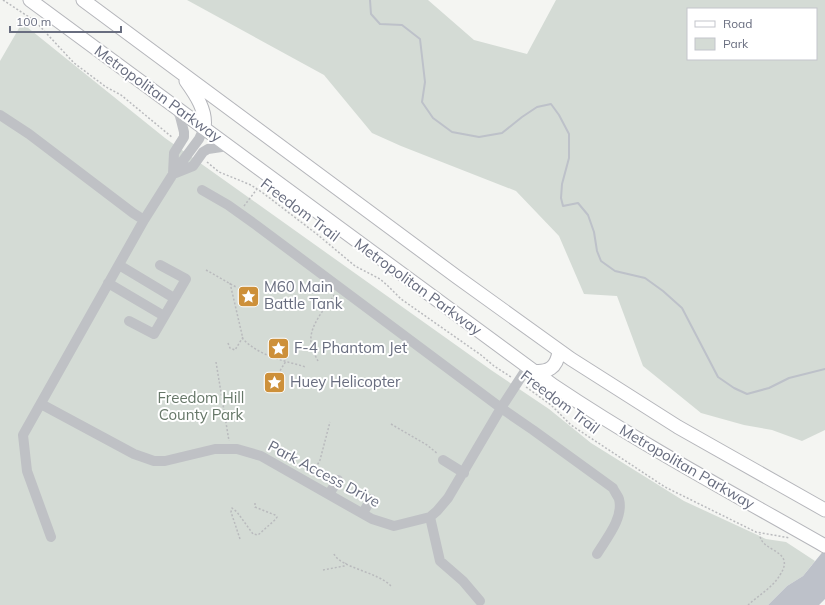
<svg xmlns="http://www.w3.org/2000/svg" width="825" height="605" viewBox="0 0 825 605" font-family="Mulish,sans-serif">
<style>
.green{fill:#d4dbd5;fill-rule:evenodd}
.water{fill:#bdc1c9}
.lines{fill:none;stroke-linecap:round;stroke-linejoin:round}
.stream{stroke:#bdc1c9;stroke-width:2}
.major-casing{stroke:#b5b6bb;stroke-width:15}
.path{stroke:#b9babd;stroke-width:1.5;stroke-dasharray:2 2;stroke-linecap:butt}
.minor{stroke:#bfc1c5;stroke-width:10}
.major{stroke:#fff;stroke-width:13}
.labels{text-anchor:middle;stroke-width:4;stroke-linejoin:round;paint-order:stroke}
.street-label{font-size:15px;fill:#686d7f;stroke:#fff}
.poi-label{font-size:15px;fill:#686d7f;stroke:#fff;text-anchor:start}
.park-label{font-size:15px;fill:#667768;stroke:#fff}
</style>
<rect width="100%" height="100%" fill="#f4f5f2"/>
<!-- green -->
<path class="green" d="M187,0H428L474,40L527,54L556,0H825V430L802,441L772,430L744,425L701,413L643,366L617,296L584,294L559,236L516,191L401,146L372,133L324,75ZM688,9H816V59H688Z
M22,23L165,138L491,370L549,409L591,443L684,501L766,539L786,542L815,561L803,576L787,586L768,605H0V61Z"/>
<!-- water -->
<path class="water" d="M825,549V599L819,605H768L787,586L803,576Z"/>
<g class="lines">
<!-- stream -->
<path class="stream" d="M370,0L371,14L380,24L402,25L420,39L425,82L422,102L433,118L452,132L479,137L502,133L522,117L537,107L551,104L559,115L569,134V158L562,184L561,198L563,206L578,203L588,215L594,232L597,251L601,261L615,271L645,278L663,291L682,308L718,377L734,388L747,394L769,388L789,378L825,369"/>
<defs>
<path id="major" d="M30,0L554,386C642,445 734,494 825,546
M83,0L457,277L571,359L678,427L825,510
M186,81C196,95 207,111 204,128
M532,371C548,373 557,368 559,351"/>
</defs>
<!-- major casing -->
<use href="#major" class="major-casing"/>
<!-- path -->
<path class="path" d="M3,0L35,21L74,63L106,87L121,95L173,138
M207,162L219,172L251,185L263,193L318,235L355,266L380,279L388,286L401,299L481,355L494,366L511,377
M244,206L257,189
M206,270L236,287
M230,283L243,339C259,356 285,361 306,367
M228,343L230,348L235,350L243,337
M318,361C316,357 313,352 312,347C306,328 325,309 335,294
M216,362L229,441
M278,374L286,361
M526,387L551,405L571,425L665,487L756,532L790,538
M391,424L427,445L438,454
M312,475L320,460L330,422
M240,539L231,512L232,508L237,512L253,534L258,535L276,519L277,517L275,515L255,507V501
M334,554C341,568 378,572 391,586
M323,570L344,566L346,563
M748,605C758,596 773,587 780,575C797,549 759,552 760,534"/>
<!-- minor -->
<path class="minor" d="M0,115L29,134L133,213L144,220
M173,174L174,153L184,137V132L180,116L176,108
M173,174L193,166L203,152L208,149L228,146
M202,190L228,205L256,225L501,408L533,430L613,488C614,491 618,496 619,499C624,518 606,539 597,554
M119,265L174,298
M108,283L164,316
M129,321L154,334L186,279L160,265
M41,404L134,454L154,461H165L215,449H237L261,456L372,519L394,526L430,517L437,511L448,498L501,408L527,368
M443,460L464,473
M329,494L338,480
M363,513L371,499
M430,517L440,561L463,581L480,601
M51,537L27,471L23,435L144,220L173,174L199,139L204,128"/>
<!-- major -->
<use href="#major" class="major"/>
</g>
<!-- icons -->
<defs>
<symbol id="sight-square" viewBox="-11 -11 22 22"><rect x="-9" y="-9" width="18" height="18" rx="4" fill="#cd903a" stroke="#fff"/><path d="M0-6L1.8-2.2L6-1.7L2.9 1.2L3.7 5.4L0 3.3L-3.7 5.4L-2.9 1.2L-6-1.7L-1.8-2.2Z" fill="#fff"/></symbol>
</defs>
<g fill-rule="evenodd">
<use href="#sight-square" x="236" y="284" width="25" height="25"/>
<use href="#sight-square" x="266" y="336" width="25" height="25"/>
<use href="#sight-square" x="262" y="370" width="25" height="25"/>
</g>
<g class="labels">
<!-- street labels -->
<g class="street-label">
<text transform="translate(158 94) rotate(36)" y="5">Metropolitan Parkway</text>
<text transform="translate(300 210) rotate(37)" y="5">Freedom Trail</text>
<text transform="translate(418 287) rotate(36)" y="5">Metropolitan Parkway</text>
<text transform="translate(560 402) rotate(37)" y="5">Freedom Trail</text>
<text transform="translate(687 467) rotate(30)" y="5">Metropolitan Parkway</text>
<text transform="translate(324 474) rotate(28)" y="5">Park Access Drive</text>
</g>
<!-- poi labels -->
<g class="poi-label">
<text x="264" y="292">M60 Main<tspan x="264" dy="17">Battle Tank</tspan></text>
<text x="294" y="353">F-4 Phantom Jet</text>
<text x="290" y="387">Huey Helicopter</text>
</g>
<!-- park labels -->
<g class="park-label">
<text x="201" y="403">Freedom Hill<tspan x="201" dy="17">County Park</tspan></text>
</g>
</g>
<!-- legend -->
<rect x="687" y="8" width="130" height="52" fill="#ffffff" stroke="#c3c5cc"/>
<rect x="695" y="21" width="20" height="6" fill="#ffffff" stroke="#c3c5cc"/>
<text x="723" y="28" font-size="12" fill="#686d7f">Road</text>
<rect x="695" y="38" width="20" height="12" fill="#d4dbd5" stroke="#c3c5cc"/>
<text x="723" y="48" font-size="12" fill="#686d7f">Park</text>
<!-- scale -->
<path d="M10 26v6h111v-6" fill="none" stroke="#686d7f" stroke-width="2"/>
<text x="16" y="26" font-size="12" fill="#686d7f" stroke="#ffffff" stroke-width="3" paint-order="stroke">100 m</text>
</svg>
